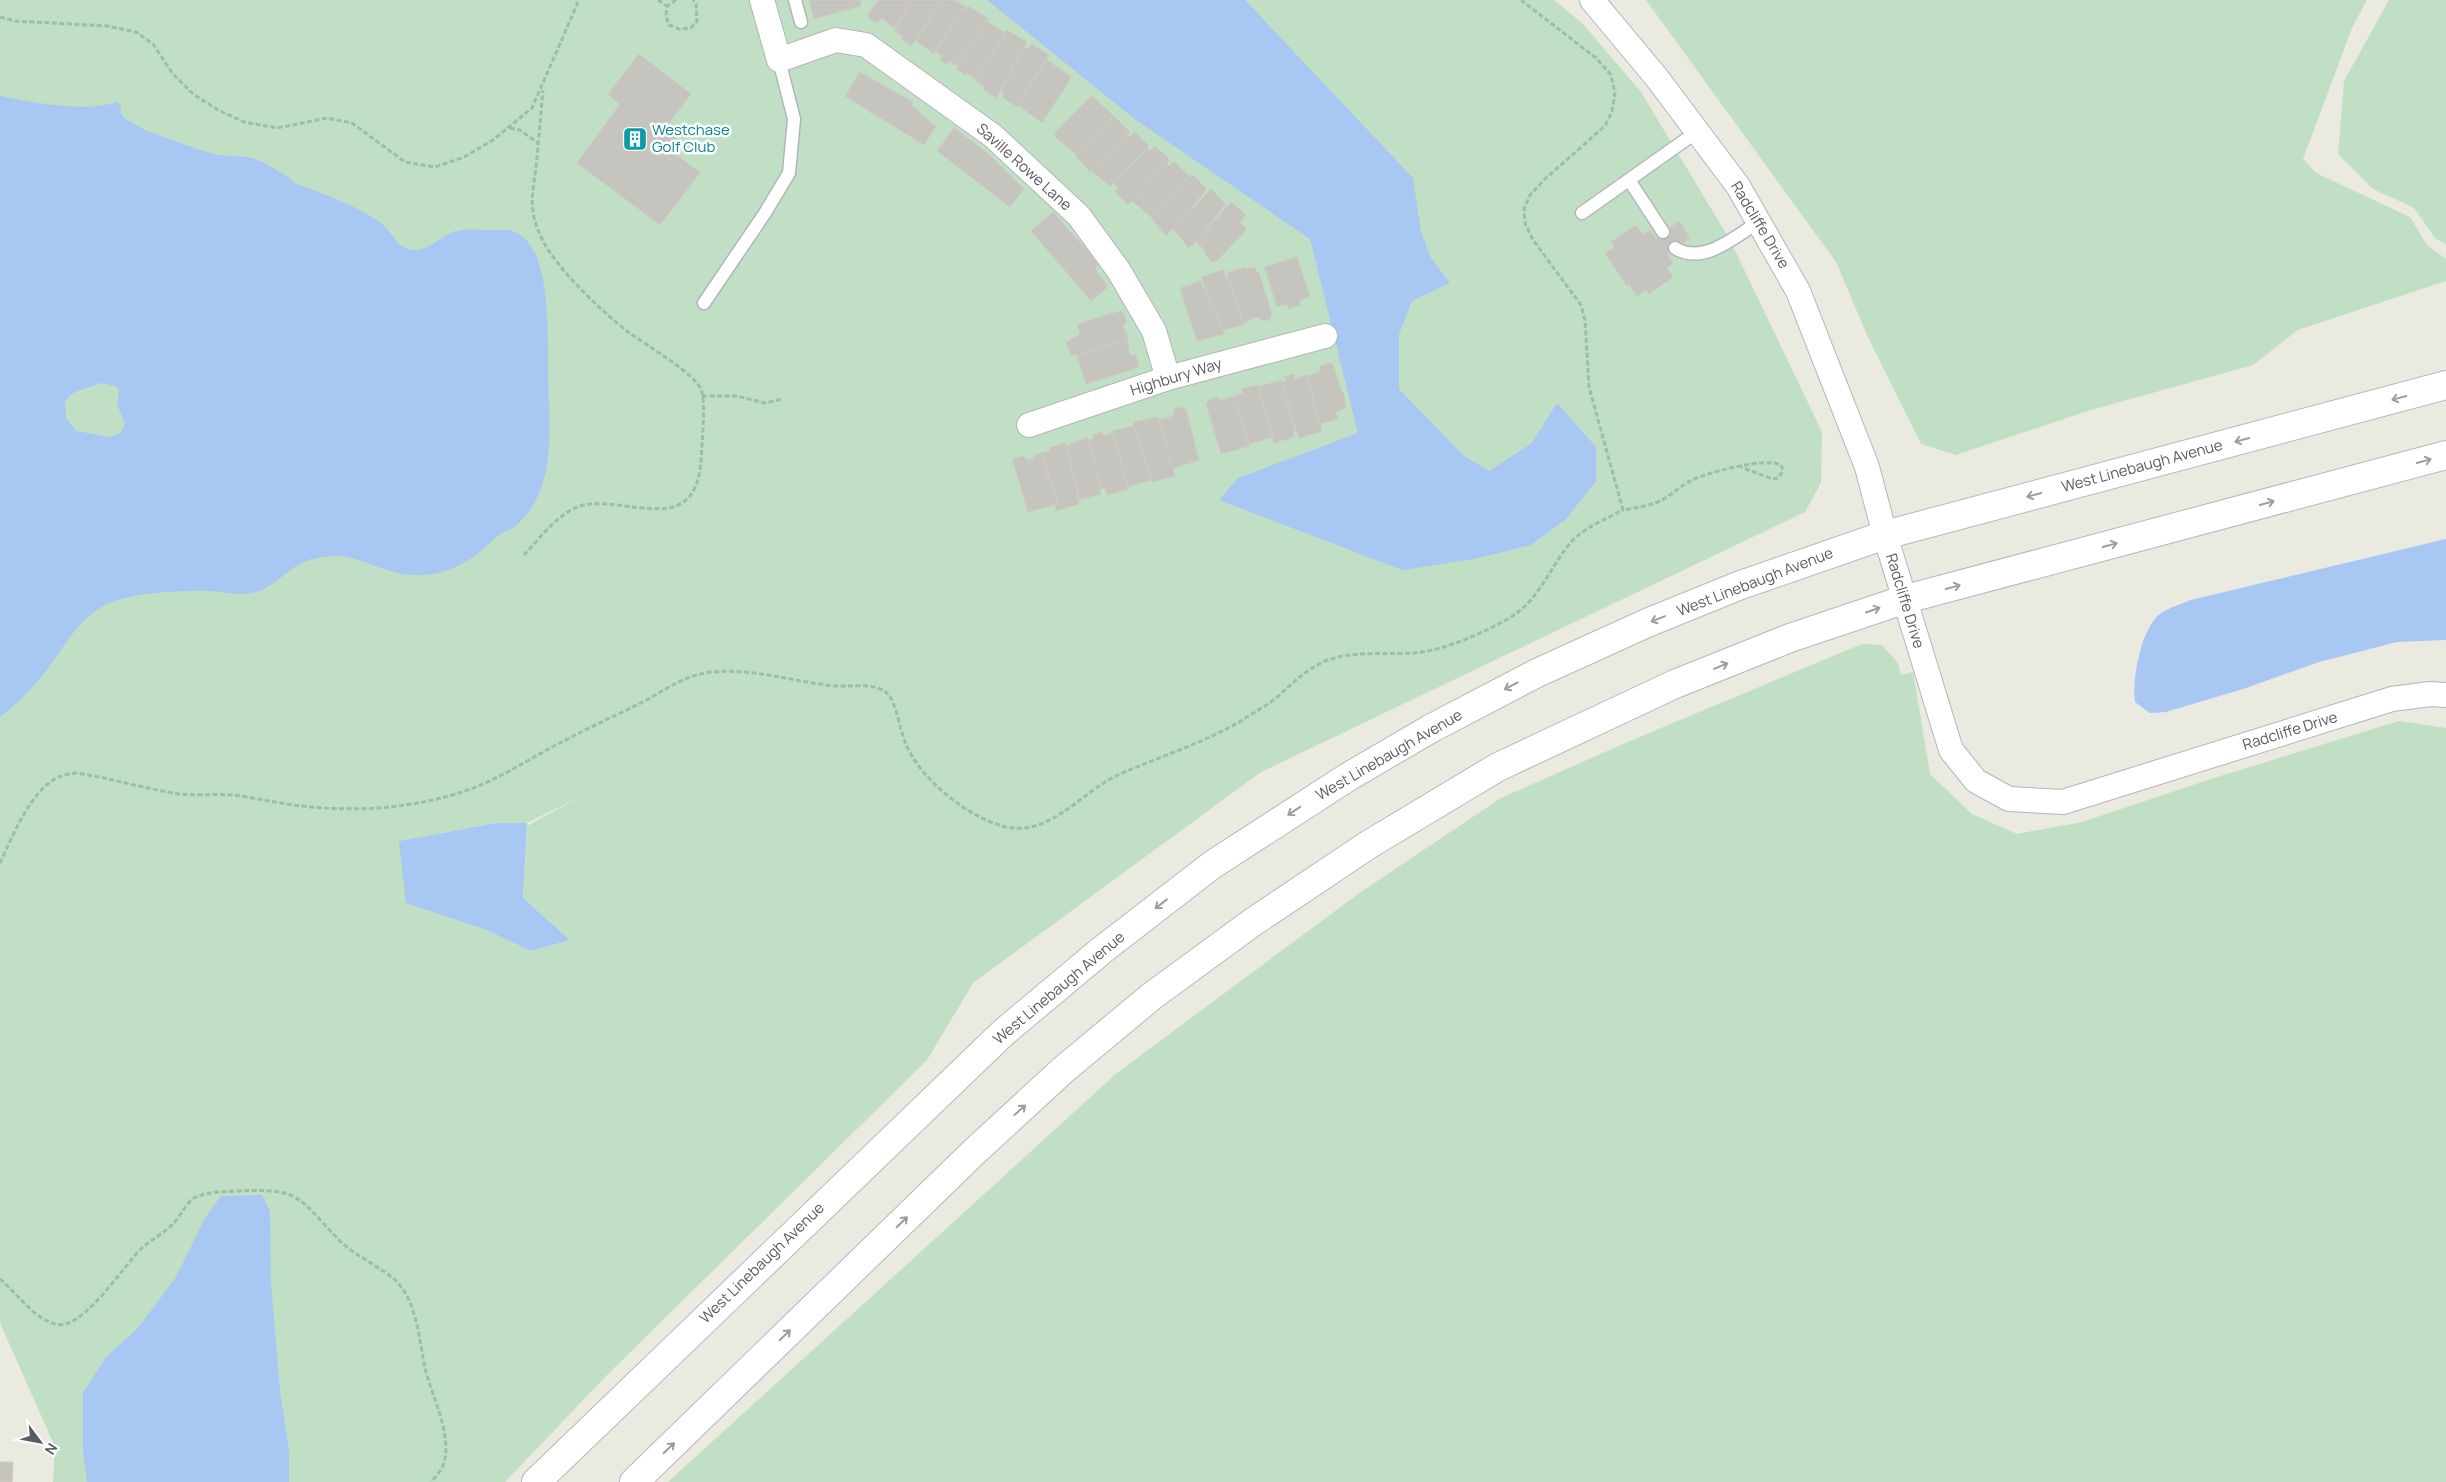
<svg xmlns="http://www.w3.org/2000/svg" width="2446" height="1482" viewBox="0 0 2446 1482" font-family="Manrope,sans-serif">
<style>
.green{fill:#c0dfc5;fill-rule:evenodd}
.water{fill:#a9c7f3;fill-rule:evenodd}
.building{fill:#c6c4be;stroke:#ceccc0}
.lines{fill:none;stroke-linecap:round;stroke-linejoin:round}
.service-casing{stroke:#b4b5ba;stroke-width:15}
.minor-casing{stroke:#b4b5ba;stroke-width:26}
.secondary-casing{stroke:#b7b8be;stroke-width:30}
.path{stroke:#9abfab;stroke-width:3;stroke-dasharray:5 2.5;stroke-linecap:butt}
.service{stroke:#fff;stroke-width:12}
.minor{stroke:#fff;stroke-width:24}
.secondary{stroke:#fff;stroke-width:28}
.oneway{stroke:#9c9da0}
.labels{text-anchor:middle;stroke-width:5;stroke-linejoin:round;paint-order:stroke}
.culture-label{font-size:15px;fill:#0d838f;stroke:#fff;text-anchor:start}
.street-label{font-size:15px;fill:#5a5b60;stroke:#fff}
</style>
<rect width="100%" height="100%" fill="#eaeae1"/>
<!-- green -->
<path class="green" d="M0,0H1554L1583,24L1641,92L1730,240L1822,432L1821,483L1805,512L1261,772L973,983L927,1060L608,1374L505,1482H53L55,1447L0,1323ZM580,797L527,826L523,898L570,940L531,951L484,929L399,841L496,823H527Z
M1646,0H2367L2352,28L2303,159L2316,173L2410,217L2427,245L2446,259V281L2298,330L2253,365L2091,410L1956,455L1921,444L1868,337L1836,262Z
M2389,0H2446V245L2435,238L2414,208L2373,189L2338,154L2344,81Z
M1862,644L1882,645L1898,663L1901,675L1913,672L1930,774L1972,814L2017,834L2082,822L2214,778L2399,721L2446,728V1482H668L1117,1073L1358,894L1501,798L1630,741Z"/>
<!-- water -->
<path class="water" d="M987,0H1245L1247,2L1413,178L1421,232L1431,258L1450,283L1412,301L1399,334V389L1464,456L1489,471L1532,443L1557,403L1596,447V481L1566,519L1531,545L1475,559L1402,570L1219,500L1238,478L1358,433L1310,239L1136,120Z
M0,96C33,102 84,113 116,102L121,105L120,112L125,119L147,131L200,150L218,155L248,157L263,162L290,178L294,183C319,192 364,208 383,225C394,234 397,248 412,250C427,252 441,236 454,232C465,228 478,230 489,230C496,230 506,229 512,231C554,243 547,342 548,375C549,426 558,485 518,524C511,531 501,532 494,539C472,562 444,577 412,575C385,574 360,555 333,556C322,557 309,559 300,564C285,572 272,588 256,592C240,596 226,592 210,591C183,590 130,593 107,604C78,618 64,648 45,672C33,688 16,705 0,717ZM101,383L116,386L119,391L117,405L125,423L121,433L110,437L76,431L66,418L65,402L69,396L75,392Z
M2446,539V640L2397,642L2319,662L2243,689L2166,712L2150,713L2135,702C2132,680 2140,638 2154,620C2162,609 2179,605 2191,600Z
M496,823H527L523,898L570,940L531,951L484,929L406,903L399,841Z
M262,1195L270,1211L271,1283L280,1391L289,1451V1482H87L83,1452V1393L106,1357L138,1328L176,1277L205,1218L221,1196Z"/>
<!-- building -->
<path class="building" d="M809,0H860L861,6L814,19Z
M878,0H912L896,26L892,27L882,18L877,23L869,18L868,15Z
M912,0H941L912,46L901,39L902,36L894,31Z
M941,0H954L966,7L964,12L961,10L934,54L916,41Z
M968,6L988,18L958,66L950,61L947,65L940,60L942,56L936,52L961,10L964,12Z
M986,21L1006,33L976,80L967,73L965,75L956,69Z
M1007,30L1027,42L996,98L983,89L985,87L976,81Z
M1031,44L1049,55L1017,107L1002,97L1004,93L1000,91L1024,47L1028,49Z
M639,54L691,94L666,127L675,133L676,146L672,151L700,173L660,225L577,163L620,104L608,94Z
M1046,59L1071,77L1061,95H1060L1042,123L1018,105Z
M860,72L913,102L911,105L919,110L918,112L936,126L924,145L845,96Z
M1092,96L1114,116L1076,154L1055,137V132Z
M1114,116L1130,132L1090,172L1075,155Z
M954,128L990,155L1024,189L1010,207L937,151Z
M1135,132L1149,146L1110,186L1091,171L1128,134L1130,137Z
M1155,146L1170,160L1128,205L1115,192L1118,188L1113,183L1148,148L1150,151Z
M1174,161L1189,176L1150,216L1132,201L1167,163L1169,166Z
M1192,174L1207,189L1191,208L1193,209L1166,236L1150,216Z
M1211,189L1226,204L1211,222L1213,224L1189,248L1173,229Z
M1231,202L1246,215L1240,222L1247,229L1217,261L1212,262L1206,256V252L1196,241Z
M1053,212L1093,257L1098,265L1095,268L1108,287L1091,301L1031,231Z
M1679,221L1690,238L1667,254L1673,263L1667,268L1673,277L1649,294L1646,290L1637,296L1629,284L1627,286L1605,253L1615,247L1611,242L1636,225L1643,234L1650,230L1656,238Z
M1297,257L1310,297L1299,300L1300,305L1289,309L1287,304L1277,307L1264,267Z
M1245,267L1246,269L1255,267L1257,273L1259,272L1272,314L1270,319L1262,321L1257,317L1243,323L1227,273Z
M1223,270L1226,278L1228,277L1243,325L1222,330L1215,306L1212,307L1201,277Z
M1201,281L1203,288L1206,287L1212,307L1215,306L1224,334L1197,341L1180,288Z
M1120,311L1124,313L1127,321L1123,326L1129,339L1077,356L1076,354L1071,356L1066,342L1080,334L1077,324Z
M1127,340L1130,355L1136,356L1139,364L1137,368L1086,384L1077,356Z
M1330,363L1333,365L1342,393H1344L1346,408L1336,412L1338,419L1320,424L1307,376L1319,372L1320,366Z
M1294,374L1295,379L1306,375L1322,431L1299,438L1281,382L1286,381L1285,377Z
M1281,380L1295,430L1293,431L1294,437L1274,443L1258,387Z
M1258,385L1273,437L1249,444L1235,396L1243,393L1241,389Z
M1235,396L1250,446L1221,454L1206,404L1209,400L1216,397L1220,400Z
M1181,407L1186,409L1199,460L1173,469L1159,420L1173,416L1174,409Z
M1158,417L1175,476L1152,482L1133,422Z
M1134,426L1151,480L1128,487L1112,431Z
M1102,432L1103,436L1113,433L1129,489L1107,495L1105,488H1102L1088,440L1094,439L1092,435Z
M1087,437L1102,488L1100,489L1101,494L1079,500L1066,446Z
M1065,443L1079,495L1077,496L1079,504L1056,511L1055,505L1058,504L1052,483L1050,484L1041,453L1050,451L1049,448Z
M1041,453L1058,504L1028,512L1013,461L1015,458L1023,456L1028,460L1034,458L1033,456Z
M0,1462H13L12,1482H0Z"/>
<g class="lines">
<defs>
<path id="service" d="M795,0L801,22
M1629,180L1663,232
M1582,213L1698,131
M1675,248C1703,266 1736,236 1760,221
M704,303L765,213L789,173L794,119L779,60"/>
<path id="minor" d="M762,0L779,60L836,40L866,45L993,136L1079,216L1119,271L1154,331L1168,378
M1592,0L1657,78L1738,186L1798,291L1867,467L1885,535L1951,750L1976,781L2009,799L2063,802L2392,699L2430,694L2446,695
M1029,425L1168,378L1325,336"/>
<path id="secondary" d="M536,1482L1004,1032L1102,950L1212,865L1348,777L1430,729L1537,673L1647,623L1738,586L1885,535L2446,385
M634,1482L974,1152L1063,1070L1152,996L1253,922L1368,845L1498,767L1675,684L1790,638L1906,599L2446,455"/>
</defs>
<!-- service casing -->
<use href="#service" class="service-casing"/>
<!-- minor casing -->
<use href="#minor" class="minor-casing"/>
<!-- secondary casing -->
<use href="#secondary" class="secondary-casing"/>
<!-- path -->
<path class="path" d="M658,0L667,6
M676,0L667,6L666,16L669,25L679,29L691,28L697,21L696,4L693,0
M1521,0L1596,58L1611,75L1615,93L1612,111L1605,126L1545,179L1530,195L1524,209L1525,223L1533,240L1581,305L1585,320L1589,387L1623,510C1635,508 1647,506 1658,502C1671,496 1681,485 1694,479C1711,472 1765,457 1781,465L1783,471L1778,478L1772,479L1741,467
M0,17L15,21L107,26L136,32L153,44L173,74L193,94L218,110L244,122L277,128L327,118L352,123L405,162L435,167L464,157L493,140L532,108L579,0
M510,128L520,130L538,143
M702,396H737L765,403L783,399
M524,555C539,539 556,516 577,507C610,494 666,525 690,496C701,481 701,463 702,445C703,429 705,408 702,392C699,375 642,343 627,331C601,311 556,268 542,239C526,207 534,190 537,158C539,135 541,113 543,90
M0,863C12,837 32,787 61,776C65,774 71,774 76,773C111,778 145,789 180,794C200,796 221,793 241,796C265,800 287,805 311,807C367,812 423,807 476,787C503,776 528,760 554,746C582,731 612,717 641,703C664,691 685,674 713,672C754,668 794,682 835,686C850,687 875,682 887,693C896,701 900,730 905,742C919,778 965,815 1002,826C1049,839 1079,793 1118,775C1158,757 1201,744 1239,722C1251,714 1265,707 1276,698C1292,684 1305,670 1325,661C1354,650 1382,655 1412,653C1441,652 1486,632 1511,617C1540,599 1550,567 1571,542C1585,527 1606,519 1623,510
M0,1279C16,1292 42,1330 66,1324C91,1316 122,1269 140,1250C150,1240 163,1234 173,1224C180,1217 186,1203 194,1198C209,1191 223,1192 239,1191C300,1188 298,1197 337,1238C354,1256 377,1264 395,1280C417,1300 419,1340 425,1368C432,1397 452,1433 444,1463C442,1470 435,1477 431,1482"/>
<!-- service -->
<use href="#service" class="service"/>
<!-- minor -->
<use href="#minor" class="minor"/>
<!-- secondary -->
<use href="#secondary" class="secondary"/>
</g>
<!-- one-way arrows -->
<defs><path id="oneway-shaft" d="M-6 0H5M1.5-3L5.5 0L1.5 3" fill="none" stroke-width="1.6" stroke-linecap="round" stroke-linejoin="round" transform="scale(1.25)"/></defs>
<g class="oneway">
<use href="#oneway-shaft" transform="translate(2399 398) rotate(165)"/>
<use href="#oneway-shaft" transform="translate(2242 440) rotate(165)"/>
<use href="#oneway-shaft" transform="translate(2424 461) rotate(-15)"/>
<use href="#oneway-shaft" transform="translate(2034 495) rotate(165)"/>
<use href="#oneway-shaft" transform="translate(2267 503) rotate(-15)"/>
<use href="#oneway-shaft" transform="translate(2110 545) rotate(-15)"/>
<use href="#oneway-shaft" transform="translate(1953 587) rotate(-15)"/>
<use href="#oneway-shaft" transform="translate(1873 610) rotate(-19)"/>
<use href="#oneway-shaft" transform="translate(1658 619) rotate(158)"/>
<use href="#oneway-shaft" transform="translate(1721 666) rotate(-22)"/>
<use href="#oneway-shaft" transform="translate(1511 686) rotate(152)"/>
<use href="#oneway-shaft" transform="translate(1294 811) rotate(147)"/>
<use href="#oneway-shaft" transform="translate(1161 904) rotate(142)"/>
<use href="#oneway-shaft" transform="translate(1020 1110) rotate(-42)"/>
<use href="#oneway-shaft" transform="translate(902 1222) rotate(-44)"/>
<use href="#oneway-shaft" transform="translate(785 1335) rotate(-44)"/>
<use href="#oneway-shaft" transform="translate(669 1448) rotate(-44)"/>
</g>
<!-- icons -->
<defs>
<symbol id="building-square" viewBox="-11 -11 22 22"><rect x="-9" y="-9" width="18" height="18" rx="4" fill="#0f9aa8" stroke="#fff"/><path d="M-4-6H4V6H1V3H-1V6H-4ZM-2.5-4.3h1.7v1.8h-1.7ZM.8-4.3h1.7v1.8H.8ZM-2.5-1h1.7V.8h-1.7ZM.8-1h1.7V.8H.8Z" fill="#fff"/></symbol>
</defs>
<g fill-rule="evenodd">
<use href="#building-square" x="621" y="125" width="28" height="28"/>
</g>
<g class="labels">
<!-- culture labels -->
<g class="culture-label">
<text x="652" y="135">Westchase<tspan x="652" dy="17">Golf Club</tspan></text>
</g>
<!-- street labels -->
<g class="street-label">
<text transform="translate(1024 167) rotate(42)" y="5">Saville Rowe Lane</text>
<text transform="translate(1760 225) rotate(59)" y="5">Radcliffe Drive</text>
<text transform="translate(1176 377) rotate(-17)" y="5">Highbury Way</text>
<text transform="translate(2142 466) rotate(-15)" y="5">West Linebaugh Avenue</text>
<text transform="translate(1755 582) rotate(-21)" y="5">West Linebaugh Avenue</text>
<text transform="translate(1905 601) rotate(73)" y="5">Radcliffe Drive</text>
<text transform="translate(2290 731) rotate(-17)" y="5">Radcliffe Drive</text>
<text transform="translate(1389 755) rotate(-30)" y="5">West Linebaugh Avenue</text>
<text transform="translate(1059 988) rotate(-40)" y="5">West Linebaugh Avenue</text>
<text transform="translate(762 1263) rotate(-44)" y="5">West Linebaugh Avenue</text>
</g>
</g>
<!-- north arrow -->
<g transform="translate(40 1442) rotate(122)" stroke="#ffffff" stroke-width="4" paint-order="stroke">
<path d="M0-4L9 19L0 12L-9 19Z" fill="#5a5b60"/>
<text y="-8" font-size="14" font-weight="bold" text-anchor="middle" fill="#5a5b60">N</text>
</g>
</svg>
